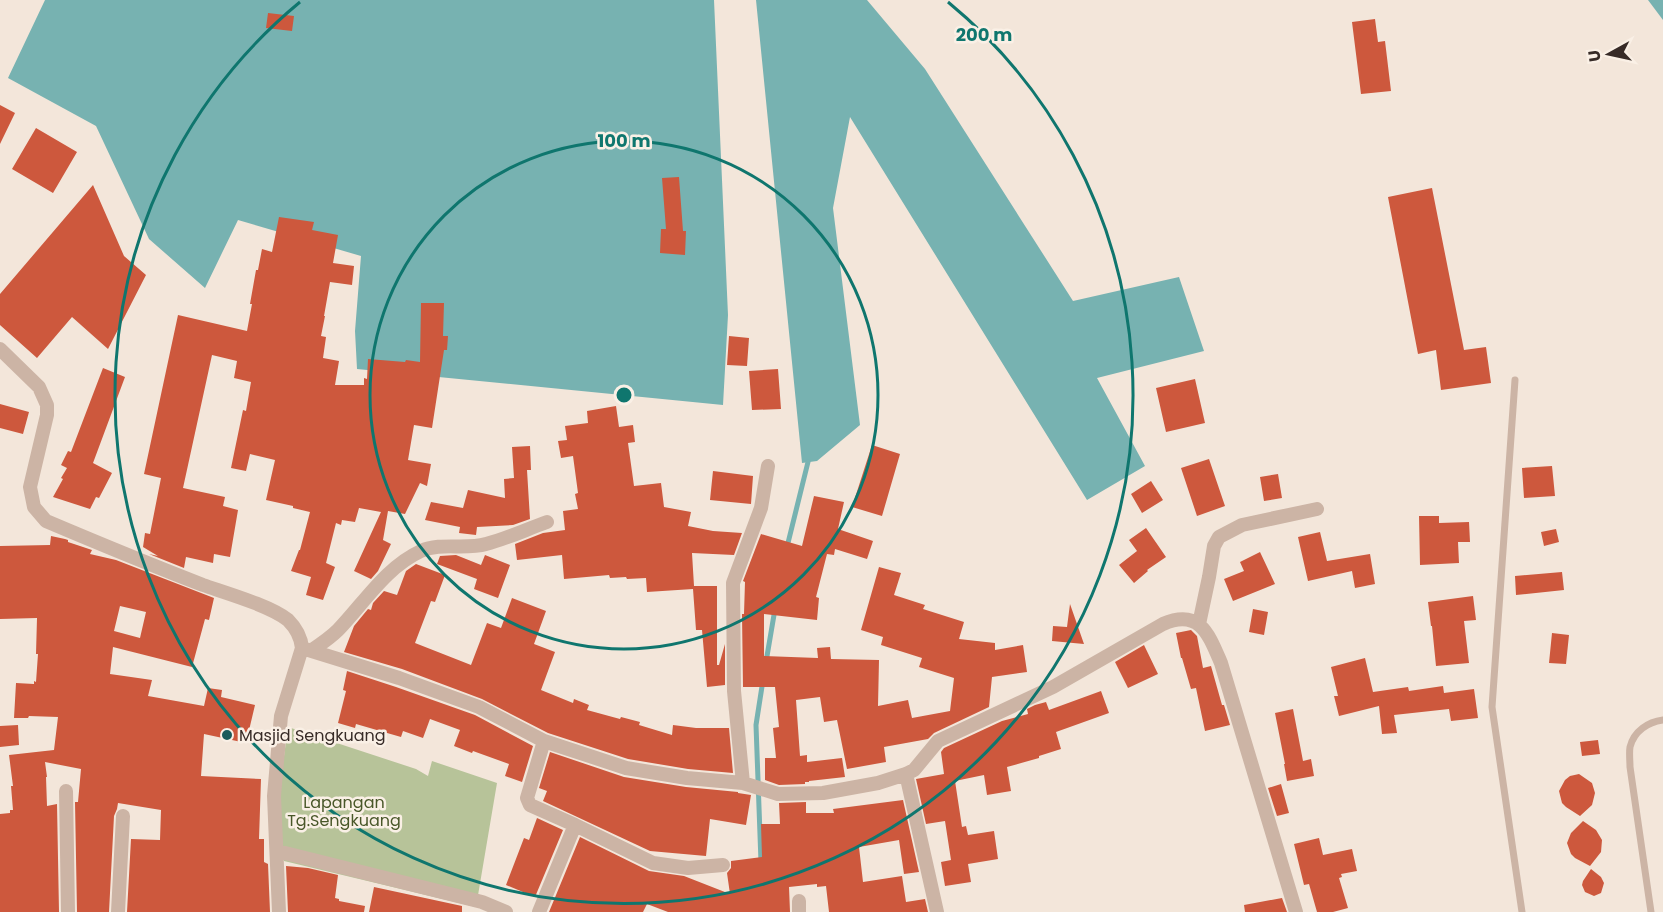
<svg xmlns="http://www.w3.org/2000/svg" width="1663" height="912" viewBox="0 0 1663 912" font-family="Poppins,sans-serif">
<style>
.green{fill:#b7c399}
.water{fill:#77b2b1}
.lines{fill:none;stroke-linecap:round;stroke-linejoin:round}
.stream{stroke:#77b2b1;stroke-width:5}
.building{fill:#cd583d;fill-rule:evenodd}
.lane{stroke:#ccb4a5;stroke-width:7}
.street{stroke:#ccb4a5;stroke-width:14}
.ring{fill:none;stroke:#0f766e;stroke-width:3}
.poi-dot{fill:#1a5b5b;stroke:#faf0e6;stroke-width:2}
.labels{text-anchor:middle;stroke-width:5;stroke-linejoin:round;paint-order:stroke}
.poi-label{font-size:16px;fill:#372b27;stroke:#faf0e6;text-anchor:start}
.park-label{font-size:16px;fill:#495729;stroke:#faf0e6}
.centre{fill:#0f766e;stroke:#faf0e6;stroke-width:3}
.ring-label{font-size:18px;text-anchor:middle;font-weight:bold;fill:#0f766e;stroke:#faf0e6;stroke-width:5;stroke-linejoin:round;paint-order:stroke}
</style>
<rect width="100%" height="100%" fill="#f3e6da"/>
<!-- green -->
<path class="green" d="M288,727L416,769L428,776L432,761L497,783L476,907L284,861L278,800Z"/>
<!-- water -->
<path class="water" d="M45,0H714L728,315L723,405L357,369L355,331L361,256L238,220L205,288L149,239L96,126L8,78Z
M756,0H867L925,69L1073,301L1179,277L1204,351L1097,378L1145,466L1087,500L850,117L833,208L860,425L817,461L802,463Z
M1648,0H1663V20Z"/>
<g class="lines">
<!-- stream -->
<path class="stream" d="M787,547L808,462
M766,662L775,609
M761,862L756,725L763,680"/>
</g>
<!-- building -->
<path class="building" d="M268,13L294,16L292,31L266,28Z
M1375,19L1378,42L1385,41L1391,91L1361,94L1352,22Z
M0,105L15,113L0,144Z
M36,128L77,152L53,193L12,169Z
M679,177L683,231H686L685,255L660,253L661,229H666L662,178Z
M93,185L124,256L146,275L108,349L72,317L37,358L0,325V294Z
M1432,188L1464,350L1486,347L1491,383L1441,390L1436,350L1418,354L1388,197Z
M279,217L314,222L312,230L338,235L333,263L354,266L352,285L330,282L324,316H325L321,336L326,337L323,358L339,361L335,385H364V378L367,379L368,359L405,362L406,360L420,362L421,303H444L443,336H448L447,350H444L432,428L414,425L408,460L431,464L427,486L420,483L405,514L388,511L383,540L391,544L378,571L371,579L354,571L381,512L359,508L355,522L342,520L341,525L336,523L326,563L335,567L323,600L306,595L311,577L291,571L299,550H300L310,512L293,508V506L266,500L275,460L250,454L246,471L231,468L243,410L246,411L251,382L234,378L237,361L212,355L183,488L225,497L223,506L238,510L230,557L214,554L213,563L186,557L184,568L149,554L158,556L143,547L145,533L150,534L161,478L144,474L178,315L247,331L252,304H250L256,270H258L262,249L272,252Z
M729,336L749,338L747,366L727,365Z
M103,368L125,377L93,463L112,473L99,498L96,497L90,509L53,497L63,479L61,478L67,468L61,465L68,451L71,452Z
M778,369L781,409L752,410L749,371Z
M1195,379L1205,423L1166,432L1156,388Z
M0,404L29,412L23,434L0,428Z
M616,406L619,427L633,425L635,442L628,443L634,486L661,483L664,507L691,512L688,526L713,531L742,533L734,555L692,553L694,586H717V665H719L725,644V685L707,687L702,630H696L693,589L647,592L646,578L627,579L626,577L610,578L609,575L564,579L562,555L517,560L515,544L543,533L565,530L563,511L578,509L575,494L578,493L573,456L561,458L558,441L567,440L565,426L588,423L587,411Z
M872,445L900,454L882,516L852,507Z
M530,446L531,470H527L530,519L513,525L477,527L476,535L459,533L460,527L425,520L431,502L463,508L468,490L505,498L504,479L514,478L512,447Z
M1209,459L1225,506L1197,516L1181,468Z
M1552,466L1555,496L1524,498L1522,468Z
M713,471L753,476L751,504L710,500Z
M1278,474L1282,498L1264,501L1260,477Z
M1151,481L1163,500L1142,513L1131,494Z
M814,496L844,502L838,529L873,541L867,559L835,549L834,555L827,554L816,597L819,598L817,620L764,614V656L818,658L817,648L830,647L831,659L879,660L878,706L908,700L912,718L950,711L954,678L919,667L922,658L881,645L883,637L861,630L879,567L901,573L894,595L925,605L923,609L964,622L959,639L995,643V650L1023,645L1027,672L992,677L989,707L934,733L928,739L884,747L886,762L847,769L837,720L824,722L820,697L796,700L800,756L807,755V762L842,758L845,777L809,781V782H805V784L779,785L765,780V758H776L773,728L779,727L775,687H743L742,614H744L745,582L743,581L761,534L802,546Z
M1419,516H1439V523L1469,522L1470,542H1458L1459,563L1420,565Z
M1146,528L1166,557L1147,570L1148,571L1134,583L1119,565L1137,551L1129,540Z
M1556,529L1559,542L1544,546L1541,532Z
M1320,532L1327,561L1370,554L1375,584L1355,588L1352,571L1308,581L1298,537Z
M51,536L65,539L68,540V542L92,550L90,554L116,560L214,598L209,620L205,619L192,667L113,647L110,674L152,680L148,696L204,706L208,688L222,690L221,697L255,705L246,743L204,734L201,776L261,779L259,839H264V862L268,864L270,912H127L131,839L160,840L161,810L118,803L117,809L114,816L109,912H77L75,802H78L81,769L45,762L47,777H46L47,806L57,804L59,912H0V814L10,813V810H13L11,786H13L9,755L54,750L58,717L29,716L28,718H14L16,683L34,684V681L36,682L38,654H36L37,618L0,619V546L50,545ZM120,606L146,612L140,638L114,631Z
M1260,552L1275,584L1233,601L1224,579L1244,571L1240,562Z
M456,555L481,565L485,555L510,565L498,598L474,589L477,579L437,564L440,556Z
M416,564L445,575L435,602L431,601L415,643L471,665L487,623L501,628L512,598L546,611L534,644L555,652L541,690L573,703L574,699L589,705L587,710L620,719L621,717L640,722L639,725L672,735L673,725L696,728H729L733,773L688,769L628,759L548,733L482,699L402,669L344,652L354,626L368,609L371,610L373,603L384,591L397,595L406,571Z
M1562,572L1564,590L1516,595L1515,576Z
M1473,596L1476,620L1464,621L1469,663L1436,666L1432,626H1431L1428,602Z
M1070,604L1084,644L1052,641L1053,626L1067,627Z
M1253,609L1268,612L1264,635L1249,632Z
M1191,630L1197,636L1203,668L1211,666L1222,705H1224L1230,725L1205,731L1196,688L1191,689L1182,658H1181L1176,633Z
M1552,633L1569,635L1566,664L1549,663Z
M1144,645L1158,674L1128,688L1115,662Z
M1365,658L1373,692L1408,687L1409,691L1443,686L1444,693L1474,689L1478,718L1451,721L1449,709L1394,715L1397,733L1382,734L1379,706L1339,716L1334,696H1338L1331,667Z
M347,671L396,687L475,715L533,746L522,782L505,776L509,764L473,751L472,753L454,746L460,730L430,719L423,738L403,731L401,737L356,724L355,728L338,723L346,691L343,690Z
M1101,691L1109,713L1056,732L1061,749L1039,756V758L1007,767L1011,791L987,795L984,775L955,781L962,827L966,826L968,835L994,831L998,859L968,864L971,882L945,886L941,862L951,860L945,821L926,824L916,779L944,774L941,752L944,748L1002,721L1028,714L1027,709L1035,705L1046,702L1049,710Z
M1293,709L1303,761L1311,759L1314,776L1287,781L1284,764H1285L1275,713Z
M18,725L19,745L0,747V726Z
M1598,740L1600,754L1582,756L1580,742Z
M550,752L624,777L686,787L738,792V793L751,795L746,825L710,819L706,856L650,851L543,801L547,791L539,788Z
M1579,774L1592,783L1595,793L1592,805L1580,816L1566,807L1562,803L1559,791L1565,780L1570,776Z
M1281,784L1289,813L1277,816L1268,788Z
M903,800L919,872L904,874L899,840L859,847L863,882L902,876L906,902L925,899L928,912H829L826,886L817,887V884L789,887L790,912H668L647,904L643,912H549L580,837L649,871L684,876L730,894L727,873L731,868V861L762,857L761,824H780L779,803L806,802V813H834L833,809Z
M537,818L563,830L535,897L506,885L524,838L529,840Z
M1583,821L1596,830L1602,840L1601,852L1590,866L1575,858L1571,854L1567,843L1571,833Z
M1319,838L1323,855L1352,849L1357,871L1341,874L1342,877L1339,878L1348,908L1333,912H1317L1309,884L1304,885L1294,844Z
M286,866L308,868L338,875L335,898L339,899V901L365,906L364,912H288Z
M1591,869L1601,877L1604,883L1601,893L1594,896L1585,892L1582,885L1583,881Z
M374,887L462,906V912H369Z
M1282,898L1287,912H1245L1244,905Z"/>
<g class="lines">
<!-- lane -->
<path class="lane" d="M1515,380L1492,707L1522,912
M1651,912L1630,767C1630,761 1629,753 1630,747C1634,731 1648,722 1663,720"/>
<!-- street -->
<path class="street" d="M0,349L39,387L47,405V415L30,487L34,507L46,521C98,543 151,565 203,585C226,593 271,606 288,620C296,628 301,637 302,648
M1199,624L1209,577L1214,546L1219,537L1242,525L1317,509
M312,650C321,644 330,638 338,630C364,603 386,567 421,551C441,542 465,550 486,544C506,539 527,529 547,522
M544,741L527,798L530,805L575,825L653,863L688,868L723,865
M906,774L937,912
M743,783L734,691L733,583L761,508L768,466
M66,791L68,912
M277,851L482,902L506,912
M799,901V912
M118,912L123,816
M279,912L274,796L281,716L302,648L399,678L479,707L544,741L626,768L687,778L743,783L778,794L823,793L878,783L906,774L914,770L938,741L1053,687L1163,624C1200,608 1209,635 1221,663L1296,912
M539,912L575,825"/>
</g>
<!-- distance rings -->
<g class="ring">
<circle cx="624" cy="395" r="254"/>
<path d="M948 2A509 509 0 1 1 300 2"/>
</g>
<!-- markers -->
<circle class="poi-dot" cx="227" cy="735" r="6"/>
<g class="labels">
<!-- poi labels -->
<g class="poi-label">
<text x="239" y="741">Masjid Sengkuang</text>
</g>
<!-- park labels -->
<g class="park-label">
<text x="344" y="808">Lapangan<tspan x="344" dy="18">Tg.Sengkuang</tspan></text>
</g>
</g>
<circle cx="624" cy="395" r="9" class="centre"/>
<g class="ring-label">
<text x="984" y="41">200 m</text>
<text x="624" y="147">100 m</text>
</g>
<!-- north arrow -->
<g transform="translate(1609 54) rotate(262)" stroke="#faf0e6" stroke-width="4.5" paint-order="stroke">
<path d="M0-4.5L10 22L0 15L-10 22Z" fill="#372b27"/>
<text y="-9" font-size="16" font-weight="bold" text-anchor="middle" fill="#372b27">U</text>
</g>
</svg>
